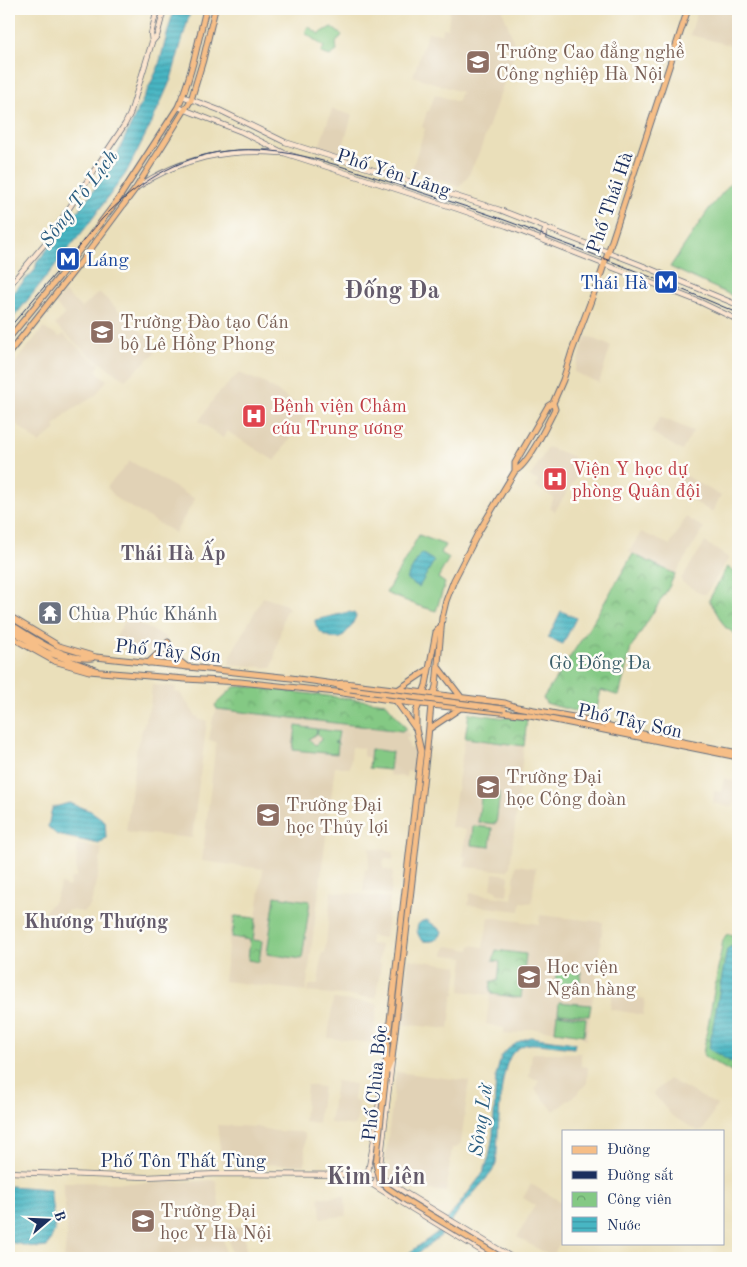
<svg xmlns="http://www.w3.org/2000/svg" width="747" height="1267" viewBox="0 0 747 1267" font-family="'Old Standard TT',serif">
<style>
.built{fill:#e1d2b6}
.grass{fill:#84c984;stroke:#507c71}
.park{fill:url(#park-crowns);stroke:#507c71}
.water{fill:url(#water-rules);stroke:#327290}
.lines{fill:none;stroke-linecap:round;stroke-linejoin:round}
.secondary-casing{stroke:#636d7e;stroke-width:6}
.primary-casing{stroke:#636d7e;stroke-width:7}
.secondary{stroke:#fbe5cf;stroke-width:4.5}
.primary{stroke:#f6be87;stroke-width:5}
.rail{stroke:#1b2f5e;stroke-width:1}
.primary-bridge-casing{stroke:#636d7e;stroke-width:7;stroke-linecap:butt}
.primary-bridge{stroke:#f6be87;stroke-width:5}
.labels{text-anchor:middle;stroke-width:5;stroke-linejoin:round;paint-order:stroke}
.education-label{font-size:19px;fill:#785e54;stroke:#fdfcf7;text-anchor:start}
.street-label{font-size:19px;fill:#1b2f5e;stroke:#fdfcf7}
.transit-label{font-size:19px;fill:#164399;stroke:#fdfcf7;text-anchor:start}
.health-label{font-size:19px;fill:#be3a42;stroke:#fdfcf7;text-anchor:start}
.worship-label{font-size:19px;fill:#5b616d;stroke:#fdfcf7;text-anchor:start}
.park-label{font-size:19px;fill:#3a5d69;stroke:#fdfcf7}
.water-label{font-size:20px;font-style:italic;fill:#2b5e81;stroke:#fdfcf7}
.neighbourhood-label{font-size:20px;font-weight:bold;fill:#645b6b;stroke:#fdfcf7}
.district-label{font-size:24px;font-weight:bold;fill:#645b6b;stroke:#fdfcf7}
</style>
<defs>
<pattern id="park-crowns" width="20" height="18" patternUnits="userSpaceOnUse" patternTransform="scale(1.25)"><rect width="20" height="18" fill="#84c984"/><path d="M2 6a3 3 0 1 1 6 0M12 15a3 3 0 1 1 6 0" fill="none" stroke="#6ba46f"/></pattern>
<pattern id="water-rules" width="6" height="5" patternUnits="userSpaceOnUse" patternTransform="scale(1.25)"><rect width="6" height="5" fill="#48b6c3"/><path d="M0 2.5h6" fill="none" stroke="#3b94a2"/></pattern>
</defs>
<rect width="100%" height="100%" fill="#fdfcf7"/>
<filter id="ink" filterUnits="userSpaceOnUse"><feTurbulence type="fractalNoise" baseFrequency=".02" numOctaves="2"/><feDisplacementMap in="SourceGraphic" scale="10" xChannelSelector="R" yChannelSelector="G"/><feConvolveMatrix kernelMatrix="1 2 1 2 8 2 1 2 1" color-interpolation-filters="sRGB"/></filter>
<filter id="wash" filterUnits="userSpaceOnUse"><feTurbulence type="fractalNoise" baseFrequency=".0096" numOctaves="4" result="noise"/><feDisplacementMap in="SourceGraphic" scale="20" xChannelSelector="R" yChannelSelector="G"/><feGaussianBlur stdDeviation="1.12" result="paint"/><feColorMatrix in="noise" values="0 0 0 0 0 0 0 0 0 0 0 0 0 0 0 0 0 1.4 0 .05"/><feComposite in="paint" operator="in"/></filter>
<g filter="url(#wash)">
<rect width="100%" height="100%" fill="#eadfba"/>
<!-- built -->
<path class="built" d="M450,9H502L516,48L480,151L467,178L459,187L411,171L425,129L422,127L427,111H429L435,94L457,102L461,92L413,76L428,32L441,34L443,28L448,29Z
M698,9H738V47L690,35Z
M332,109L352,115L344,143L339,155L319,147Z
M64,292L82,308L99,292L149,339L155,353L125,380L88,354L55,325L65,314L55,304Z
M43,328L60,337L63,334L87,355L100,364L96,371L107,380L96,395L66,414L54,426L56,429L39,443L9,418V389L17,378L9,370Z
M586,336L611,346L599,383L574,372Z
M239,373L264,383L308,411L275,461L227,431L223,438L199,421L215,397Z
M660,417L693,431L682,451L651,432Z
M548,447L569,455L574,457L573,460L584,466L555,511L549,508L554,498L535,487L538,481L530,477Z
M130,461L195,499L175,533L117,499L107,487Z
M683,474L721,496L712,512L674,490Z
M686,517L704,528L675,574L629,552L641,532L670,545Z
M705,542L729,558L706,594H701L682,582L681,579Z
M263,597L284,604L289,608L285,612L272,668L229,664L230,656Z
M127,617L167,638L161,647L149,653L124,651V646L113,642Z
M152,685L176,687L175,692L180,693L196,716L199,717L198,719L207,721L192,838L126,832L137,746L150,705Z
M217,709L402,731L405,729L410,736L406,739L409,744V748L417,749L415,772L407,771L406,777L389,775L390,770L369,768L370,758L363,756V748L352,747L350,768L335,767L306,991L224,981L232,915L256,918L263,869L202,861L216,742L209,740L213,718Z
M465,738L524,746L510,868L506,871L464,867L466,857H463L466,830L451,827Z
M724,778L738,782V801H735L734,806L730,805V807L713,803L714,791L721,792Z
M77,844L102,847L97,882L90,906L83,912L68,910L57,922L53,916L48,920L43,913L54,901L61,884L69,887L71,878H76Z
M370,848L394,851L393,860L384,859L383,869L393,871L391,895L363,891L365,870L368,869Z
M516,865L536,868L532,903L521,902L520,911L468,905L470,893L512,899Z
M493,873L507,875L509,877L507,895L497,894V890L491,889Z
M331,891L390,898L385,938L371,936L370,944L381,945L379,963L381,964L376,998L308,992L309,985H318L322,953H325Z
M540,915L603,922L598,967L586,1040L579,1035L536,1029H528L511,1035L504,1034V1028L486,1024L490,995L460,991L464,957L444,955V950L447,946L470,950L471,945L483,947L489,917L539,924Z
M408,959L458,966L455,994L453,995L452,999L449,1029L401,1024Z
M612,993L645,999L643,1015L610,1009Z
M333,999L378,1004L372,1043L328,1038Z
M532,1053H581V1066L588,1067L587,1083L578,1093L554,1111L535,1089L539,1080L529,1077Z
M396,1072L469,1081L461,1143L456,1148H452L446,1192L412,1188L413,1179L401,1178L399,1182L389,1176L390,1162H385Z
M669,1079L717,1105L703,1131H698L672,1116L653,1093Z
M336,1081L355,1084L353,1100L359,1102L356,1126L330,1123Z
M307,1085L323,1087L318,1123L304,1121Z
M217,1125L257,1127L275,1131L300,1132L305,1134V1165L245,1164L240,1166L227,1167L222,1163Z
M216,1180L226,1258H64L67,1234L63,1182L146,1183Z
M531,1184L563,1203V1237L552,1257L517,1237L535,1205L523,1198Z
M345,1196L346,1216L321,1218L319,1197Z
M243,1226L247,1258H232L227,1228Z"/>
<!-- grass -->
<path class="grass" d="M308,26L319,34L331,27L342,35L336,43L337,51L330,56L321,53L324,47L305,33Z
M735,178L738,180V288L733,296L670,267L709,209Z
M419,535L445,545L441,553L449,558L438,578L445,583L436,611L419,606L386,593Z
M296,726L317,729L316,734L309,739L315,745L321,740L320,736L317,735L318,729L339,732L337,742H334L338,743L337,754L293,750Z
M482,790L500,793L496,824L478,822Z
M473,826L492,828L490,847L471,845Z
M275,896L310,901L302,959L267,954Z
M559,1002L591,1005L589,1016L558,1013Z
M557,1014L586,1018L584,1035L555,1031Z"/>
<!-- park -->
<path class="park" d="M633,554L675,574L669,587L631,648L619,696L601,690L595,717L546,703L543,698L591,625Z
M727,567L738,573V636L725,627L709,600Z
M244,686L386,703L406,728L402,731L217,709L215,705L234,687Z
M469,713L505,718L508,717L527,719L524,746L465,738Z
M371,749L392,752L390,770L369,768Z
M235,916L256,918L253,940L262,941L259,962L248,960L250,940L232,937Z
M729,934L738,936V1076L705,1057L703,1054L723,940L726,935Z
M496,950L526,954L521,998L492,994V991H490L491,981H498L500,962L493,961Z
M557,969L581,972L579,992L554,989Z"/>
<!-- water -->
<path class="water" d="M174,9H191L171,79L152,122L126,173L87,226L9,323V296L35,270L37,262L70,221L108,171C115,166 118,161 118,152L158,68Z
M421,553L434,561L419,587L406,579Z
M561,611L576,618L563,644L548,638Z
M349,612L354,613L356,616L351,627L341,638C330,639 315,633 315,620Z
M69,803L91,811L105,821L106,838L99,844L57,835L48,827L52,808Z
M427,920L442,931C440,941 432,942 423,941C415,934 414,921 427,920Z
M732,946L738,947V1066L709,1049L727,949Z
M530,1037L575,1043L574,1048C563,1047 538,1043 528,1044C522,1045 513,1051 510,1057C498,1079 499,1136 496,1163L492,1172L459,1210L442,1235L411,1258H402L438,1232L483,1173L489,1157L493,1135L496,1076L501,1057L508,1049L520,1041Z
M9,1186L50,1189L55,1230L47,1247L38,1248L9,1242Z"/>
</g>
<g filter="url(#ink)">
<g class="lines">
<defs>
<path id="secondary" d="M152,42L157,36L164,9
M182,96L219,110L285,142L500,210L641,265L738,305
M178,107L242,132L284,153L458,209L507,226L700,302L738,320
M136,188C182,157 226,149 281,153
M542,240L546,227
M9,286L48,240L125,124L130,114L152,42L151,34L157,9
M9,1172L146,1177L218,1174L378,1175L404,1192L513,1258
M358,1176L493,1258
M367,1177L374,1140L384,1064
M374,1185L378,1175L381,1157L392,1061"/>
<path id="primary" d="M9,338L59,277L117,201L178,107C192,76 198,41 206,9
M9,353L81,262L136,188L191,100L203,60L215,9
M515,471C529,464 547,424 555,409L553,403
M9,616L59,646L96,657L291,678L334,684L350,689
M9,623C31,637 64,661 92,658
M9,629L46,652L96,670
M9,636L54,661L89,671L185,679L240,682L336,692L411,703L530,715L738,757
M168,642L172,655L187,667
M148,663L167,645
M438,667L461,697
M334,684L345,683L505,703L517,707L579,718L633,732L738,753
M399,689L429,669
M396,701L416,729
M429,729L459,709
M386,1071L387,1047L420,759L421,751L416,729V712L426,685L436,632L441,626
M386,1073L392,1059L427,748L431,705L436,686L442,618L446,601L454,580L478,533L515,471V463L548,406L553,403L563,380L572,351L601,274L688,9"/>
</defs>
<!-- secondary casing -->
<use href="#secondary" class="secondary-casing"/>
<!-- primary casing -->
<use href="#primary" class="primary-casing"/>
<!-- secondary -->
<use href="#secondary" class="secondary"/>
<!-- primary -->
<use href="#primary" class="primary"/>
<!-- rail -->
<path class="rail" d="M9,328L102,219C135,185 177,157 226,151C286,144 342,167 399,185C432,196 466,206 499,218C525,227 551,239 577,248C631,269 685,290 738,313"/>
<defs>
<path id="primary-bridge" d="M350,689L504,709
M386,1073L376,1164L380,1180L388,1188L404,1199L502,1258"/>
</defs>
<!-- primary-bridge casing -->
<use href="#primary-bridge" class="primary-bridge-casing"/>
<!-- primary-bridge -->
<use href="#primary-bridge" class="primary-bridge"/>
</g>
</g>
<!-- icons -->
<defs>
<symbol id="university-square" viewBox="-11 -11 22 22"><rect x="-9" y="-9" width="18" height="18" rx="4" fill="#8d6e63" stroke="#fdfcf7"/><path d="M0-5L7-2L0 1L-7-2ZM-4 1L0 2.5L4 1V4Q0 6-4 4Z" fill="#fff"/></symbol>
<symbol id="metro-square" viewBox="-11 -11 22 22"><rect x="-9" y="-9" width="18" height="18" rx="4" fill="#1a4fb4" stroke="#fdfcf7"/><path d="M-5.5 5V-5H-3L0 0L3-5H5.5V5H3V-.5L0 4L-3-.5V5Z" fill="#fff"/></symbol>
<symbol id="hospital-square" viewBox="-11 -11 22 22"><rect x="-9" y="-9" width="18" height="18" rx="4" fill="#e0444e" stroke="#fdfcf7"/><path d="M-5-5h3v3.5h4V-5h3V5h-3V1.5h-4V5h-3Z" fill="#fff"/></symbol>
<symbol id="temple-square" viewBox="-11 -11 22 22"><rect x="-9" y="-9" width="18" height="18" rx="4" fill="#6b7280" stroke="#fdfcf7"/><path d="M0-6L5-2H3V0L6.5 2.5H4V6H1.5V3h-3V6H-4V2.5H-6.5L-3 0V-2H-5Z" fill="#fff"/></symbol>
</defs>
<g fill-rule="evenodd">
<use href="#university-square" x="464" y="48" width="28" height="28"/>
<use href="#metro-square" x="54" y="245" width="28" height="28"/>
<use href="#metro-square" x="652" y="268" width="28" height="28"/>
<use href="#university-square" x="88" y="318" width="28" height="28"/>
<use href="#hospital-square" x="240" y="402" width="28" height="28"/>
<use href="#hospital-square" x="541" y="465" width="28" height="28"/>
<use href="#temple-square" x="36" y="599" width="28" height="28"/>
<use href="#university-square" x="474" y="773" width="28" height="28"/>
<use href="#university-square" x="254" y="801" width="28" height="28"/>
<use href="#university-square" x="515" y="963" width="28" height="28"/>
<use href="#university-square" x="129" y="1207" width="28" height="28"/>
</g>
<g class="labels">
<!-- education labels -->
<g class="education-label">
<text x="496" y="58">Trường Cao đẳng nghề<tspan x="496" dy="22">Công nghiệp Hà Nội</tspan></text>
<text x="120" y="328">Trường Đào tạo Cán<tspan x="120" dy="22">bộ Lê Hồng Phong</tspan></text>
<text x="506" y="783">Trường Đại<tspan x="506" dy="22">học Công đoàn</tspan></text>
<text x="286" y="811">Trường Đại<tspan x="286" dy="22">học Thủy lợi</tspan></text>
<text x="546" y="973">Học viện<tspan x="546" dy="22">Ngân hàng</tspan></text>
<text x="160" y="1217">Trường Đại<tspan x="160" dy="22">học Y Hà Nội</tspan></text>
</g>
<!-- street labels -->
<g class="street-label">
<text transform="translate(394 172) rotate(18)" y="7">Phố Yên Lãng</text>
<text transform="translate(609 202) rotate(-71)" y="7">Phố Thái Hà</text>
<text transform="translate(168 650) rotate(6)" y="7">Phố Tây Sơn</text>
<text transform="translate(630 720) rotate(12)" y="7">Phố Tây Sơn</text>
<text transform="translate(374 1083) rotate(-84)" y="7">Phố Chùa Bộc</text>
<text x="183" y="1167">Phố Tôn Thất Tùng</text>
</g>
<!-- transit labels -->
<g class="transit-label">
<text x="86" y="266">Láng</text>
<text x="648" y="289" text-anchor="end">Thái Hà</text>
</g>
<!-- health labels -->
<g class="health-label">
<text x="272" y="412">Bệnh viện Châm<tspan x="272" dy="22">cứu Trung ương</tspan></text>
<text x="572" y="475">Viện Y học dự<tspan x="572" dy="22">phòng Quân đội</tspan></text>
</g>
<!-- worship labels -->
<g class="worship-label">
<text x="68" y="620">Chùa Phúc Khánh</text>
</g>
<!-- park labels -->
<g class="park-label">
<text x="600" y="669">Gò Đống Đa</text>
</g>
<!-- water labels -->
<g class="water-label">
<text transform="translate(78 198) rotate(-53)" y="7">Sông Tô Lịch</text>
<text transform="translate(480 1120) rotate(-82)" y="7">Sông Lừ</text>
</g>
<!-- neighbourhood labels -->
<g class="neighbourhood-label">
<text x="173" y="560">Thái Hà Ấp</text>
<text x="96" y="928">Khương Thượng</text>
</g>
<!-- district labels -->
<g class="district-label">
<text x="392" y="298">Đống Đa</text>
<text x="376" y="1184">Kim Liên</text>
</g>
</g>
<!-- margin -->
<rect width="747" height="1267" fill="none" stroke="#fdfcf7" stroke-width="30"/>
<!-- legend -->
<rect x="562" y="1130" width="162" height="115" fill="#fdfcf7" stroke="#a3aaba"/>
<rect x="572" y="1146" width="25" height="8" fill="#f6be87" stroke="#a3aaba"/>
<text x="607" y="1154" font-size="15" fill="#1b2f5e">Đường</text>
<rect x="572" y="1171" width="25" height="8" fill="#1b2f5e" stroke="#a3aaba"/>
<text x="607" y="1180" font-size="15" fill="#1b2f5e">Đường sắt</text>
<rect x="572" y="1192" width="25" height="15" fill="url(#park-crowns)" stroke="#a3aaba"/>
<text x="607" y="1204" font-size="15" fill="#1b2f5e">Công viên</text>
<rect x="572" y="1217" width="25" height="15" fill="url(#water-rules)" stroke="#a3aaba"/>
<text x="607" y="1230" font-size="15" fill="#1b2f5e">Nước</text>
<!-- north arrow -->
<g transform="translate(48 1220) rotate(71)" stroke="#fdfcf7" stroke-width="4" paint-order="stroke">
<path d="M0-4L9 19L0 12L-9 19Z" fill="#1b2f5e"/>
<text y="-8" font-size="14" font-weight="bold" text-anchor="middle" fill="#1b2f5e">B</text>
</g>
</svg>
